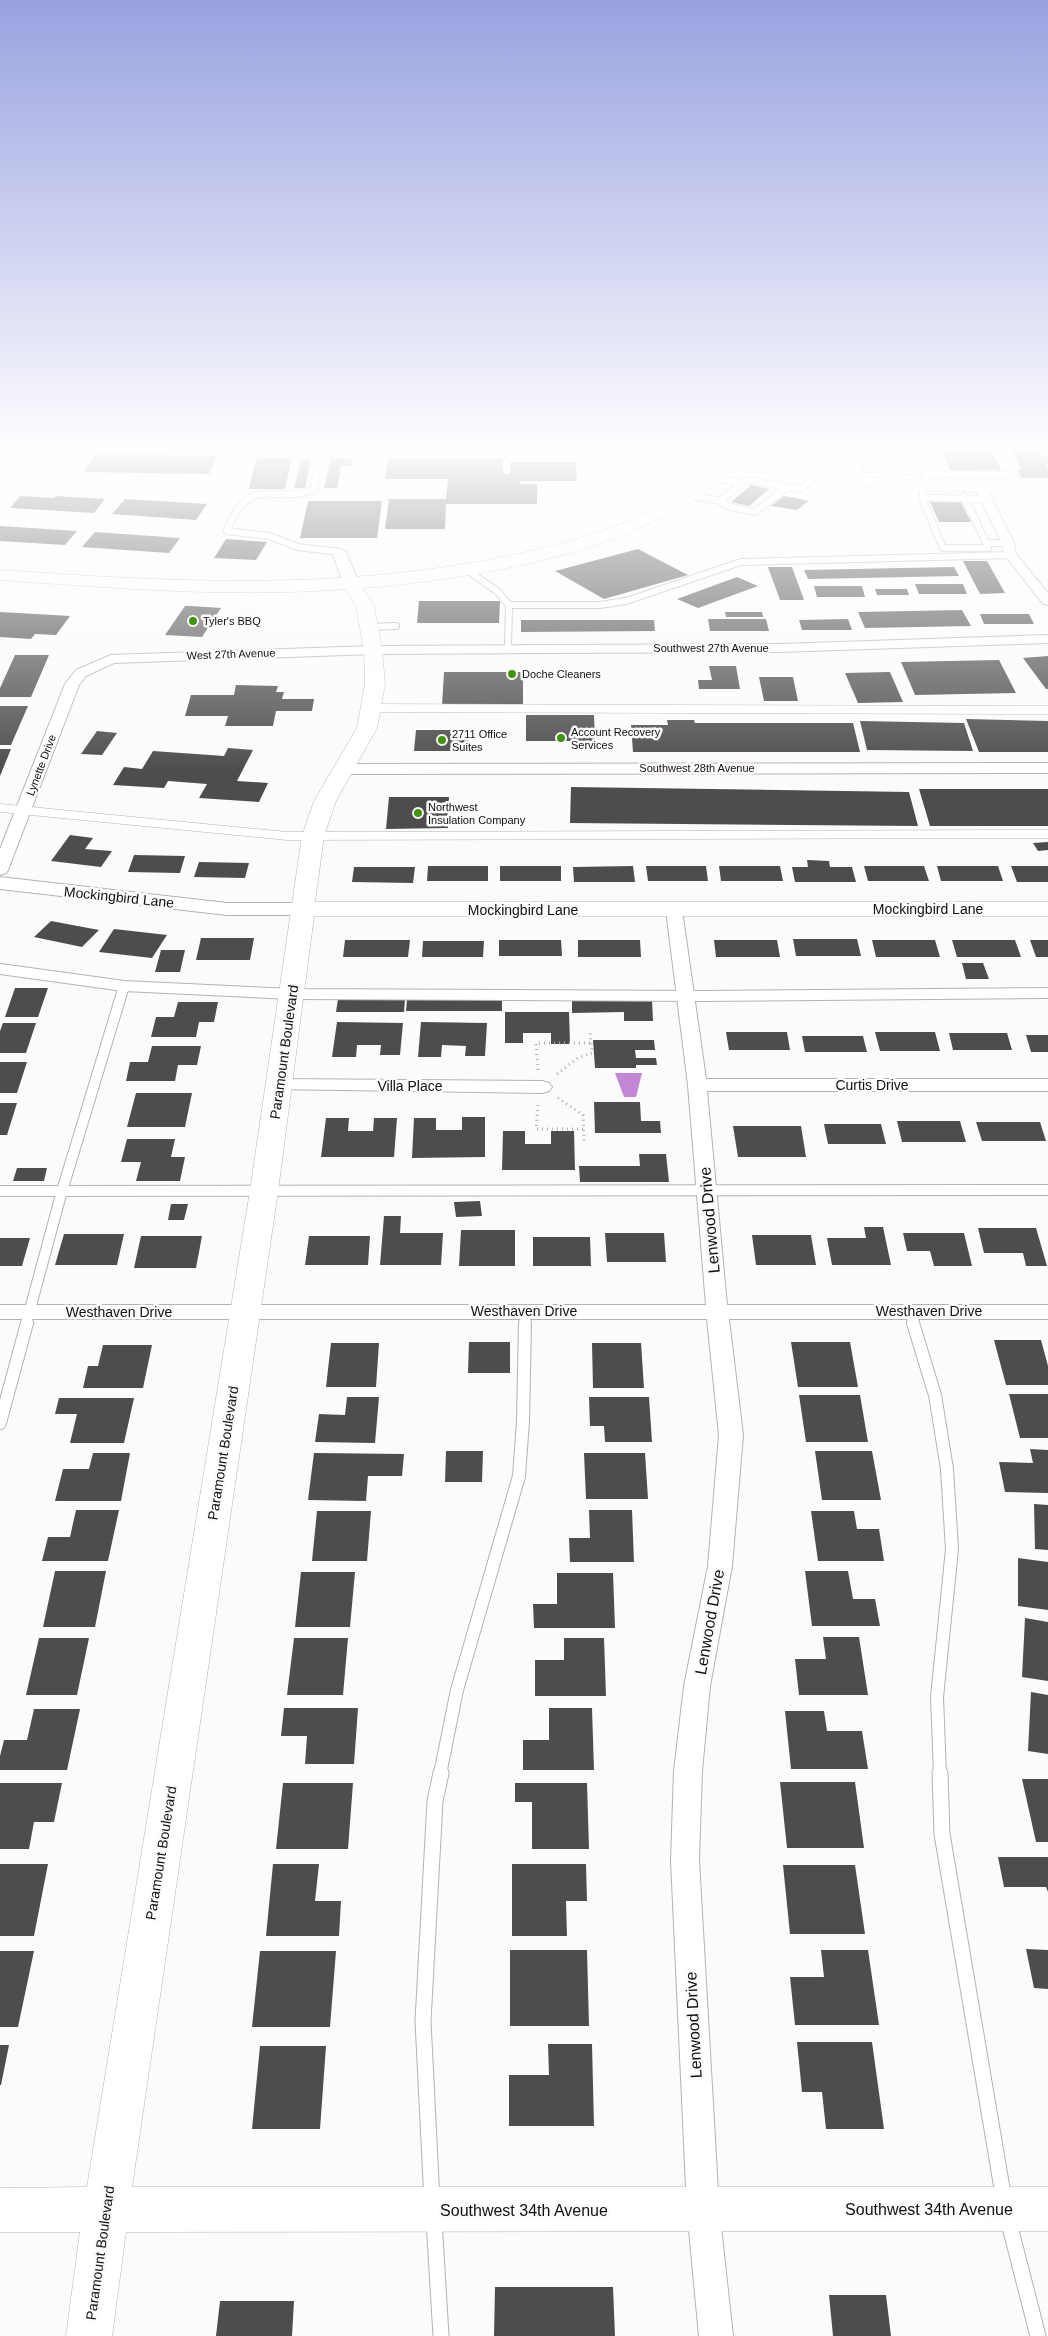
<svg xmlns="http://www.w3.org/2000/svg" width="1048" height="2336" viewBox="0 0 1048 2336" font-family="Arial,sans-serif">
<style>
.built{fill:#f3ecf6}
.water{fill:#c388d5}
.building{fill:#4e4c4f}
.lines{fill:none;stroke-linecap:round;stroke-linejoin:round}
.service-far4-casing{stroke:#b5b2b6;stroke-width:8}
.service-far3-casing{stroke:#b5b2b6;stroke-width:9}
.service-far2-casing{stroke:#b5b2b6;stroke-width:12}
.service-far1-casing{stroke:#b5b2b6;stroke-width:14}
.service-casing{stroke:#b5b2b6;stroke-width:17}
.minor-casing{stroke:#b5b2b6;stroke-width:2}
.tertiary-casing{stroke:#b5b2b6;stroke-width:2}
.secondary-casing{stroke:#b5b2b6;stroke-width:1}
.path{stroke:#aeabae;stroke-width:3;stroke-dasharray:1 4;stroke-linecap:butt}
.service-far4{stroke:#fff;stroke-width:6}
.service-far3{stroke:#fff;stroke-width:8}
.service-far2{stroke:#fff;stroke-width:10}
.service-far1{stroke:#fff;stroke-width:12}
.service{stroke:#fff;stroke-width:15}
.minor{fill:#fff;fill-rule:evenodd}
.tertiary{fill:#fff;fill-rule:evenodd}
.secondary{fill:#fff;fill-rule:evenodd}
.poi-dot{fill:#40960a;stroke:#fdfafe;stroke-width:2}
.labels{text-anchor:middle;stroke-width:5;stroke-linejoin:round;paint-order:stroke}
.far-poi-label{font-size:11px;fill:#121012;stroke:#fdfafe;text-anchor:start}
.far-street-label{font-size:11px;fill:#121012;stroke:#fdfafe}
.street-label{font-size:14px;fill:#121012;stroke:#fdfafe}
.near-street-label{font-size:16px;fill:#121012;stroke:#fdfafe}
</style>
<rect width="100%" height="100%" fill="#fdfafe"/>
<!-- built -->
<path class="built" d="M622,444H709L707,450L698,453Z"/>
<!-- water -->
<path class="water" d="M615,1073H642L636,1097H624Z"/>
<!-- building -->
<path class="building" d="M259,444H295L294,450H258Z
M327,444H350L349,451H325Z
M773,444H823V445L798,449H780V447H773Z
M938,444H989L1001,470H950Z
M1009,444H1036L1042,456H1048V464H1045L1048,469V478H1021L1017,469H1021Z
M95,454L217,456L209,474L84,472Z
M256,458H292L285,489H249Z
M331,458H353L352,466H341L337,488H324Z
M388,458H503V474H510V462H576L577,481H520V484H537V504H446L445,529H385L389,499H446L448,479H385Z
M301,459H311L305,488H294Z
M751,485L769,489L749,506L731,502Z
M20,496L54,498L56,496L105,499L94,513L10,508Z
M784,496L796,498L809,501L797,510L771,506Z
M125,499L207,504L196,520L112,514Z
M308,501H382L377,538H300Z
M930,502H961L971,522H939Z
M0,526L77,531L65,545L0,541Z
M95,532L180,538L169,553L82,547Z
M226,539L267,542L256,560L214,558Z
M638,549L688,575L604,599L555,571Z
M963,561H987L1005,593L980,594Z
M768,567H792L804,600H780Z
M954,567L959,576L808,579L804,570Z
M737,577L758,586L698,608L677,599Z
M915,584H963L967,594H919Z
M814,586H862L865,597H817Z
M875,589H907L909,595H877Z
M419,601H500L499,623H417Z
M185,606H191L221,608L202,637L165,635Z
M962,610L971,626L865,628L858,612Z
M0,612L70,616L56,635L35,634L31,639L0,637Z
M725,612H762L763,617H726Z
M980,614H1029L1034,624H984Z
M708,619H766L769,631H710Z
M848,619L852,630H802L799,620Z
M521,620H654L655,631L521,632Z
M15,655H49L31,697H0V688Z
M1048,656V689H1046L1023,658Z
M999,660L1016,693L915,695L901,662Z
M709,666H736L740,689H699L698,680H712Z
M444,672H523V706H442Z
M890,672L903,702L858,703L845,673Z
M759,677H793L798,701H764Z
M236,685L278,686L276,692H284L282,699H314L312,711H276L273,726H225L228,716H185L191,695H234Z
M0,706H28L11,745H0Z
M526,715H594L595,741H526Z
M966,719L1048,721V752H979Z
M667,720H694L695,723H853L860,752H633L631,725H668Z
M860,721L964,723L973,751L867,750Z
M416,730H469L468,751H414Z
M97,731L117,733L102,755L81,754Z
M228,748L253,750L237,781L268,783L259,802L199,798L207,784L168,781L164,788L113,785L124,767L142,769L153,751L224,756Z
M0,749H11L0,776Z
M571,787L909,792L918,826L570,823Z
M919,789H1048V826H930Z
M389,797H449L448,828L386,829Z
M70,835L93,838L85,849L112,851L101,867L51,861Z
M1048,842V850L1038,851L1033,843Z
M134,855L185,856L180,873L128,872Z
M807,860L829,861L830,867H852L856,882H795L792,867H808Z
M199,862L249,863L245,878L194,877Z
M428,866H488V881H427Z
M500,866H561V881H500Z
M633,866L635,882H574L573,867Z
M646,866H706L708,881H648Z
M719,866H780L783,881H721Z
M864,866H924L929,881H868Z
M937,866H998L1003,881H941Z
M1011,866H1048V882H1017Z
M354,867H415L413,883L352,882Z
M51,921L99,930L82,947L34,937Z
M114,929L167,935L152,958L99,952Z
M201,938H254L250,960H196Z
M793,939H857L861,956H796Z
M345,940H410L408,957H343Z
M499,940H561L562,956H499Z
M578,940H640L641,957H578Z
M714,940H777L780,957H716Z
M872,940H935L940,957H876Z
M952,940H1015L1021,957H957Z
M1030,940H1048V957H1036Z
M423,941H484L483,957H422Z
M161,950H185L180,972H155Z
M962,963H983L989,979H966Z
M15,988H48L38,1017H5Z
M338,999H405L404,1012H336Z
M407,1000H502V1011H406Z
M572,1000H652L653,1021H624V1012L572,1013Z
M178,1002H218L214,1022H199L196,1037H151L156,1017H174Z
M505,1012H569L570,1044H551V1033H523V1043H505Z
M337,1022L403,1023L400,1055H380L381,1045H357L356,1057H332Z
M421,1022L487,1023L485,1056H465L466,1046L442,1045L441,1057H418Z
M3,1023H36L26,1053H0V1031Z
M726,1032H787L790,1050H729Z
M875,1032H935L940,1051H880Z
M949,1033H1007L1012,1050H953Z
M1026,1035H1048V1052H1031Z
M802,1036H863L867,1052H805Z
M593,1040H654L655,1050H635L636,1058H656L657,1065H636V1068H595Z
M152,1046H201L197,1065H178L175,1081H126L130,1062H148Z
M0,1062H27L17,1093H0Z
M136,1093H192L185,1127H127Z
M594,1102H640L641,1121H660L661,1133H595Z
M0,1103H17L7,1135H0Z
M462,1117H485V1157L412,1158L414,1118H436V1130H462Z
M326,1118H349L348,1131H373L374,1118H397L394,1157H321Z
M897,1121H960L966,1142H902Z
M976,1122H1040L1046,1141H982Z
M824,1124H881L886,1144H828Z
M733,1126H801L806,1157H738Z
M503,1131H525V1144H551V1131H574L575,1170H502Z
M127,1139H175L171,1157H185L180,1181H136L141,1162H121Z
M639,1154H666L669,1182H580L579,1166H640Z
M17,1168H47L44,1181H13Z
M480,1201L482,1216L456,1217L454,1202Z
M171,1204H188L184,1220H168Z
M384,1216H401L400,1233H443L441,1265H380Z
M864,1227H883L891,1265H832L827,1238H866Z
M978,1228H1036L1047,1266H1026L1023,1253H984Z
M461,1230H515V1266H459Z
M605,1233H664L666,1262H607Z
M903,1233H964L972,1266H934L930,1251H907Z
M64,1234H124L117,1265H55Z
M752,1235H811L816,1265H756Z
M141,1236H202L196,1268H134Z
M309,1236H370L368,1265H305Z
M533,1237H590L591,1266H533Z
M0,1238H30L22,1266H0Z
M994,1340H1041L1048,1366V1385H1006Z
M469,1342H510V1373H468Z
M791,1342H850L858,1387H798Z
M331,1343H379L376,1387H326Z
M592,1343H641L644,1388H593Z
M103,1345H152L143,1388H83L88,1366H98Z
M1009,1394H1048V1438H1020Z
M799,1395H860L868,1442H806Z
M347,1397H379L375,1443L315,1442L319,1414L345,1415Z
M589,1397H649L652,1442H605L604,1426H590Z
M59,1398H134L124,1443H70L77,1414H55Z
M1030,1449L1048,1450V1493L1005,1492L999,1462L1033,1463Z
M446,1451H483L482,1482H445Z
M815,1451H872L881,1500H822Z
M93,1453H130L121,1501H55L63,1469H89Z
M314,1453L404,1454L402,1476H368L366,1501L308,1500Z
M584,1453H645L648,1499H586Z
M1034,1504L1048,1505V1550L1035,1549Z
M76,1510H119L108,1561H42L48,1537H70Z
M589,1510H632L634,1562H570L569,1538H590Z
M317,1511H371L367,1561H312Z
M811,1511H854L857,1529H879L884,1561H818Z
M1018,1558L1048,1562V1610L1018,1606Z
M55,1571H106L95,1627H43Z
M805,1571H848L853,1599H875L880,1626H812Z
M301,1572H355L350,1627H295Z
M557,1573H613L615,1628H534L533,1604H557Z
M1025,1618L1048,1622V1681L1022,1677Z
M823,1637H859L868,1695H799L795,1659H826Z
M39,1638H89L77,1695H26Z
M294,1638H348L343,1695H287Z
M564,1638H604L606,1696H535V1660H564Z
M1031,1692L1048,1695V1754L1028,1751Z
M284,1708H358L354,1764H305L307,1736H281Z
M549,1708H592L594,1770H523V1740H549Z
M34,1709H80L67,1770H0V1756L4,1740H27Z
M785,1711H824L827,1731H862L868,1769H791Z
M1022,1779H1048V1842H1036Z
M780,1782H855L864,1848H787Z
M0,1783H62L54,1822H34L29,1849H0Z
M283,1783H353L348,1849H276Z
M515,1783H587L589,1849H532V1802H515Z
M998,1857H1048V1892L1046,1887H1004Z
M0,1864H48L34,1936H0Z
M273,1864H319L315,1901H341L339,1936H266Z
M512,1864H586L587,1901H566L567,1936H512Z
M783,1865H855L865,1934H790Z
M1026,1949L1048,1950V1989L1034,1988Z
M510,1950H587L589,2026H510Z
M821,1950H868L879,2025H795L790,1977H824Z
M0,1951H34L18,2027H0Z
M260,1951H336L330,2027H252Z
M797,2042H872L884,2129H826L822,2092H802Z
M548,2044H592L594,2126H509V2075H549Z
M0,2045H9L1,2085H0Z
M260,2046H326L320,2129H252Z
M495,2287H613L615,2336H494Z
M829,2295H886L891,2336H833Z
M220,2301H294L292,2336H216Z"/>
<g class="lines">
<defs>
<path id="service-far4" d="M322,444L314,489C276,506 249,471 227,531L269,536L298,547L339,552
M865,444L866,469L926,471
M910,444L926,471L922,498L943,548H988L986,543H1008
M998,444L1013,475
M768,456L828,463
M32,463L75,448L248,453L449,452L460,450L470,444
M925,474L1013,475L1020,488
M823,476L828,463V445
M712,477L742,483
M689,495L720,501L746,480L801,489L815,475
M964,496L986,543
M922,498L986,499
M720,501L727,506L755,512L788,487
M467,570L497,591L509,605L508,649
M509,605H600L626,601L741,562L1011,555
M369,627L396,626"/>
<path id="service-far3" d="M371,708L1048,710
M0,808L287,836L1048,834"/>
<path id="service-far2" d="M0,969L124,986L292,994L699,996L1048,993
M0,1191L1048,1190
M910,1311L914,1324
M26,1324L62,1191L124,986
M525,1324V1311"/>
<path id="service-far1" d="M913,1323L935,1395L947,1469L952,1549L937,1697L940,1774
M0,1423L27,1323
M440,1774L457,1690L519,1476L523,1421L525,1323"/>
<path id="service" d="M940,1773L942,1834L1004,2200
M432,2201L423,2021L435,1801L441,1773
M1008,2219L1038,2336
M434,2220L441,2336"/>
<path id="minor" d="M557,444H589L727,461L733,464L727,467L563,447Z
M32,460L38,463C33,468 25,469 20,473C13,478 8,486 0,489V479L12,468Z
M980,483L986,487L1014,543L1016,554L1048,593V605L1043,604L1004,554L1002,543L974,487Z
M1048,635V643L779,652L373,654L114,663L86,676L79,685L8,870L6,873L0,875V849L65,684L76,670L111,655L373,646L779,644Z
M1048,763V773L345,774L337,769L345,764Z
M674,905L680,906L682,910L706,1079H1048V1091H707L727,1305H1048V1319H729L743,1435L732,1566L710,1686L702,1771L699,1860L719,2209L733,2336H699L687,2209L671,1860L674,1771L684,1686L708,1566L719,1435L707,1319H0V1305H706L688,1085L666,910L668,906Z
M279,1079L542,1081L549,1083L552,1087L549,1091L542,1093L272,1089L270,1085L272,1081Z"/>
<path id="tertiary" d="M339,548L346,552L360,585L357,588H347L344,585L332,552Z
M0,877L227,903H304L311,905L314,909L311,913L304,915H227L0,889Z"/>
<path id="secondary" d="M731,444H747L738,461L869,477L923,481L1048,483V493L923,491L869,487L731,469C718,484 700,496 683,506C592,559 467,579 363,588L374,606L382,650L385,684L377,728L336,801L324,836L315,902H1048V916H314L278,1191L132,2187H1048V2231L126,2232L112,2336H66L80,2232H0V2188L87,2187L250,1191L302,836L314,801L357,728L365,684L364,650L356,606L346,589C231,598 115,588 0,580V570C168,582 336,591 503,557C559,545 616,531 666,502C692,487 719,471 731,444Z"/>
</defs>
<!-- service-far4 casing -->
<use href="#service-far4" class="service-far4-casing"/>
<!-- service-far3 casing -->
<use href="#service-far3" class="service-far3-casing"/>
<!-- service-far2 casing -->
<use href="#service-far2" class="service-far2-casing"/>
<!-- service-far1 casing -->
<use href="#service-far1" class="service-far1-casing"/>
<!-- service casing -->
<use href="#service" class="service-casing"/>
<!-- minor casing -->
<use href="#minor" class="minor-casing"/>
<!-- tertiary casing -->
<use href="#tertiary" class="tertiary-casing"/>
<!-- secondary casing -->
<use href="#secondary" class="secondary-casing"/>
<!-- path -->
<path class="path" d="M538,1070L536,1043H591
M557,1074L578,1058L592,1053L590,1030
M558,1098L583,1115L584,1143
M538,1105L536,1129H584"/>
<!-- service-far4 -->
<use href="#service-far4" class="service-far4"/>
<!-- service-far3 -->
<use href="#service-far3" class="service-far3"/>
<!-- service-far2 -->
<use href="#service-far2" class="service-far2"/>
<!-- service-far1 -->
<use href="#service-far1" class="service-far1"/>
<!-- service -->
<use href="#service" class="service"/>
<!-- minor -->
<use href="#minor" class="minor"/>
<!-- tertiary -->
<use href="#tertiary" class="tertiary"/>
<!-- secondary -->
<use href="#secondary" class="secondary"/>
</g>
<!-- sky -->
<linearGradient id="sky" x2="0" y2="1"><stop stop-color="#99a2e0"/><stop offset="0.58" stop-color="#fefdff"/><stop offset="1" stop-color="#fefdff" stop-opacity="0"/></linearGradient>
<rect width="1048" height="771" fill="url(#sky)"/>
<!-- markers -->
<g class="poi-dot">
<circle cx="193" cy="621" r="5"/>
<circle cx="512" cy="674" r="5"/>
<circle cx="561" cy="738" r="5"/>
<circle cx="442" cy="740" r="5"/>
<circle cx="418" cy="813" r="5"/>
</g>
<g class="labels">
<!-- far-poi labels -->
<g class="far-poi-label">
<text x="203" y="625">Tyler's BBQ</text>
<text x="522" y="678">Doche Cleaners</text>
<text x="571" y="736">Account Recovery<tspan x="571" dy="13">Services</tspan></text>
<text x="452" y="738">2711 Office<tspan x="452" dy="13">Suites</tspan></text>
<text x="428" y="811">Northwest<tspan x="428" dy="13">Insulation Company</tspan></text>
</g>
<!-- far-street labels -->
<g class="far-street-label">
<text x="711" y="652">Southwest 27th Avenue</text>
<text transform="translate(231 654) rotate(-2)" y="4">West 27th Avenue</text>
<text transform="translate(41 765) rotate(-69)" y="4">Lynette Drive</text>
<text x="697" y="772">Southwest 28th Avenue</text>
</g>
<!-- street labels -->
<g class="street-label">
<text transform="translate(119 897) rotate(6)" y="5">Mockingbird Lane</text>
<text x="928" y="914">Mockingbird Lane</text>
<text x="523" y="915">Mockingbird Lane</text>
<text transform="translate(284 1052) rotate(-82)" y="5">Paramount Boulevard</text>
<text x="872" y="1090">Curtis Drive</text>
<text x="410" y="1091">Villa Place</text>
<text x="524" y="1316">Westhaven Drive</text>
<text x="929" y="1316">Westhaven Drive</text>
<text x="119" y="1317">Westhaven Drive</text>
<text transform="translate(223 1453) rotate(-81)" y="5">Paramount Boulevard</text>
<text transform="translate(161 1853) rotate(-81)" y="5">Paramount Boulevard</text>
<text transform="translate(100 2253) rotate(-82)" y="5">Paramount Boulevard</text>
</g>
<!-- near-street labels -->
<g class="near-street-label">
<text transform="translate(709 1220) rotate(-95)" y="6">Lenwood Drive</text>
<text transform="translate(709 1622) rotate(-80)" y="6">Lenwood Drive</text>
<text transform="translate(693 2025) rotate(-93)" y="6">Lenwood Drive</text>
<text x="929" y="2215">Southwest 34th Avenue</text>
<text x="524" y="2216">Southwest 34th Avenue</text>
</g>
</g>
</svg>
